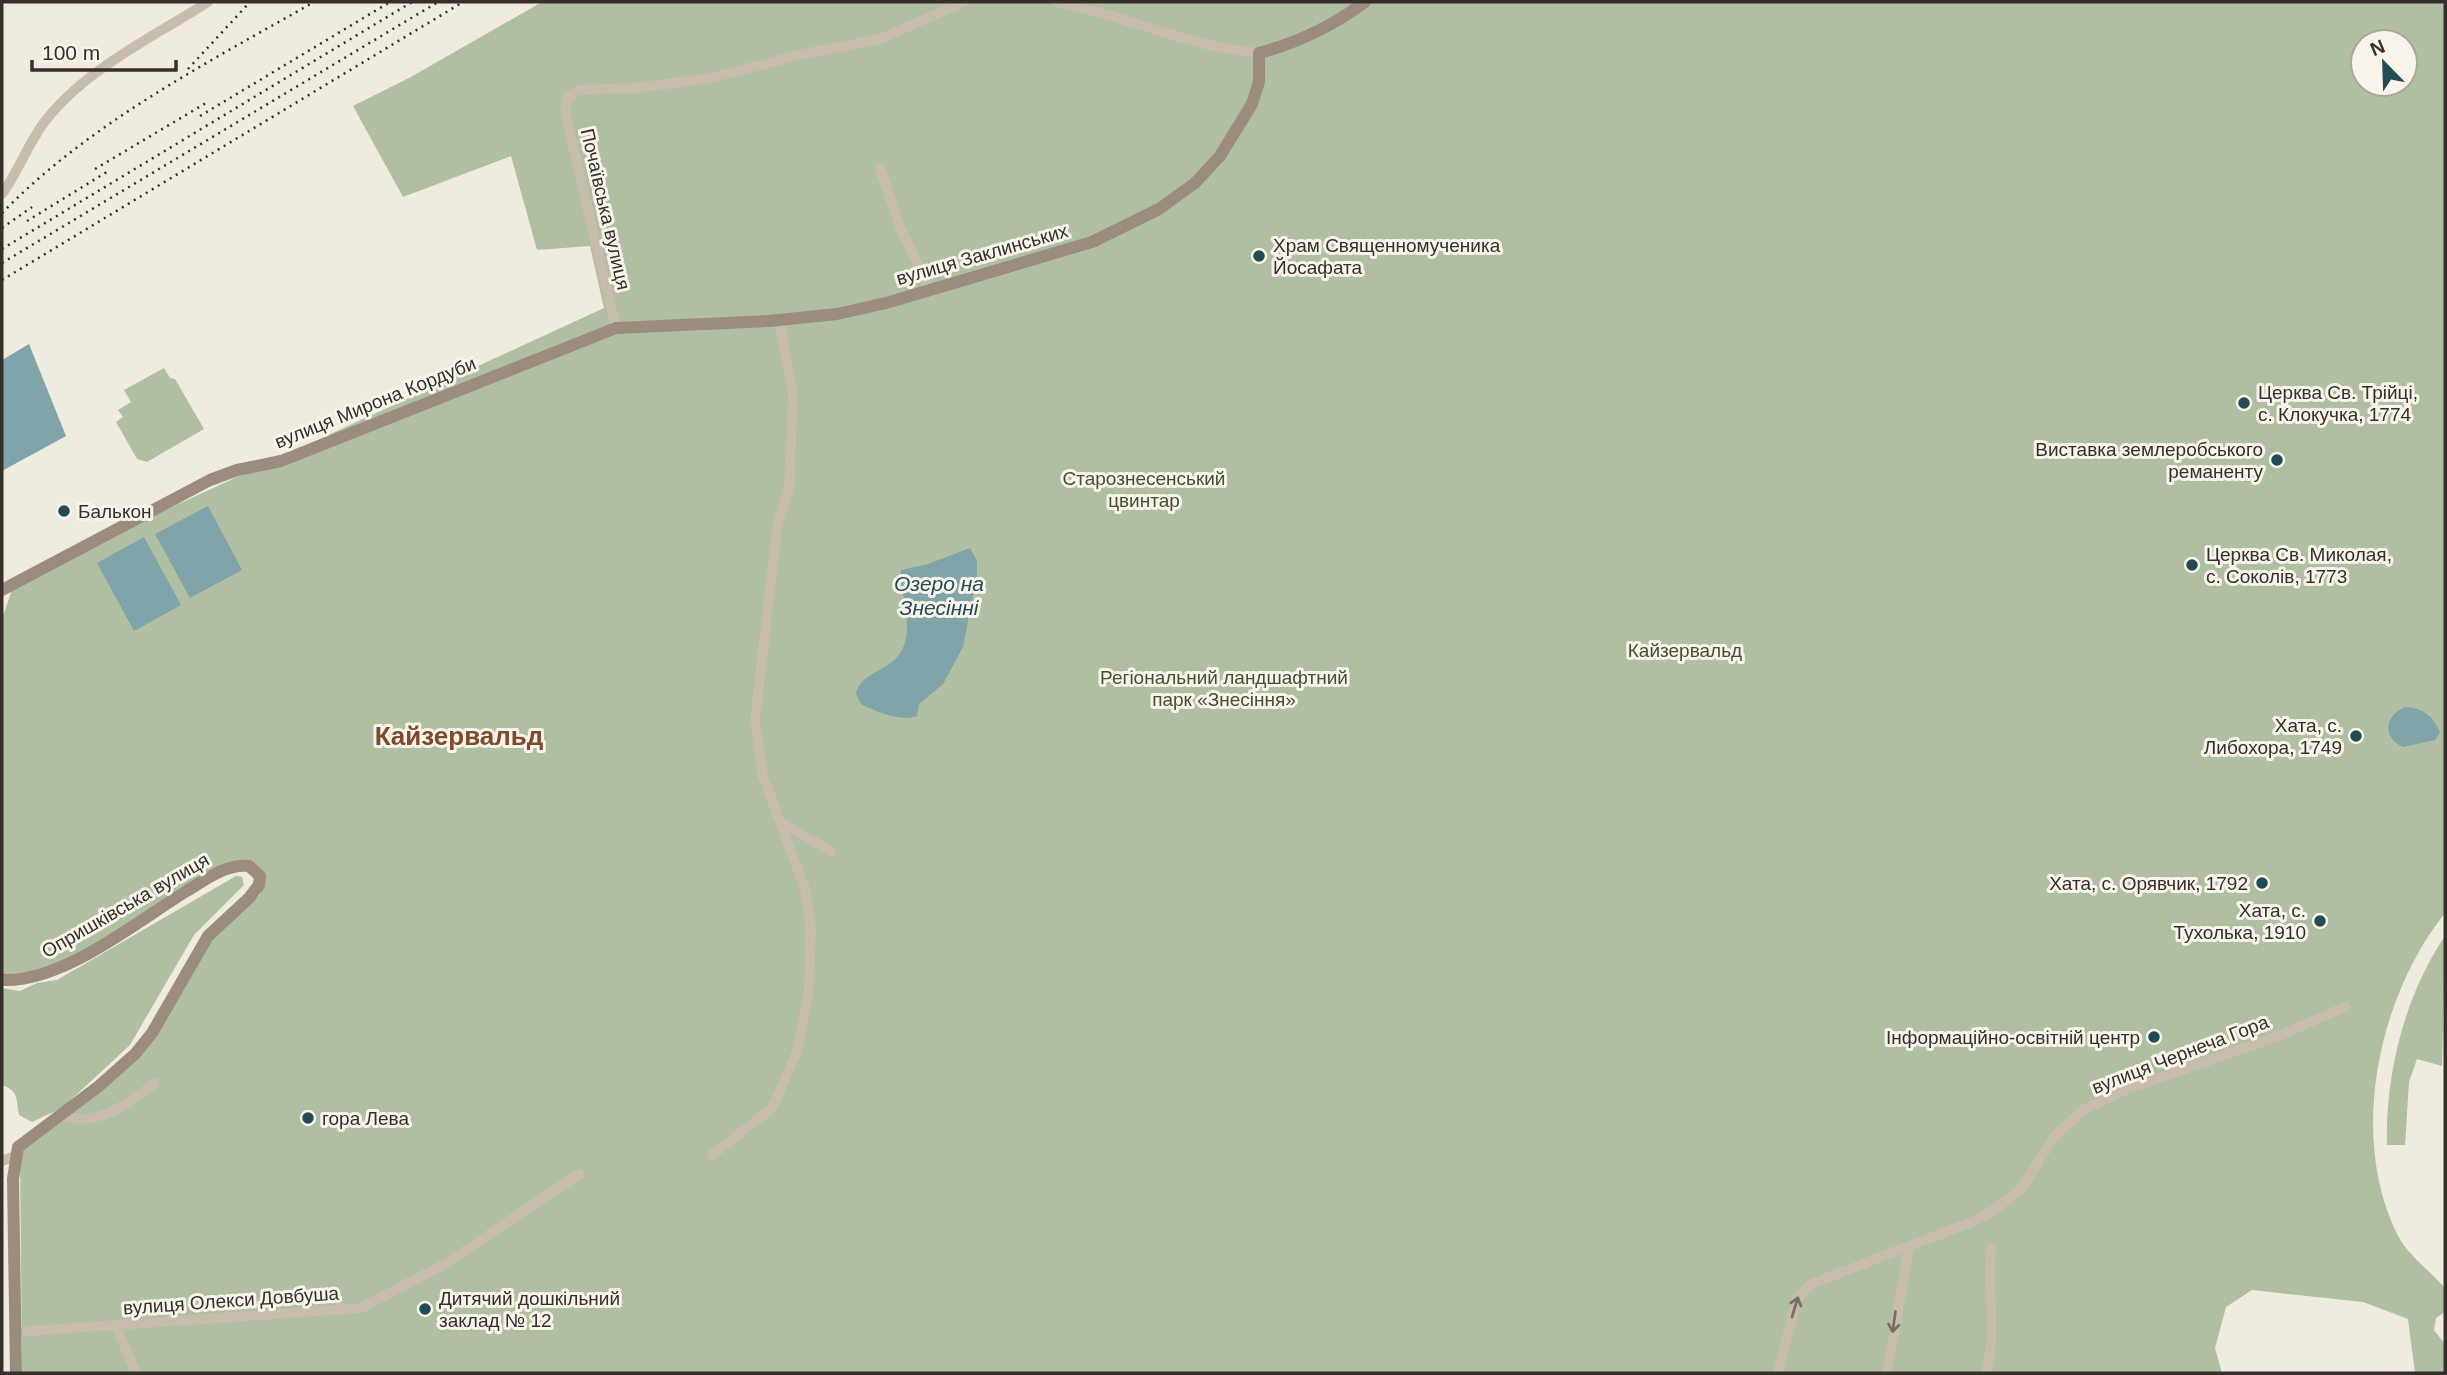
<svg xmlns="http://www.w3.org/2000/svg" width="2447" height="1375" viewBox="0 0 2447 1375" font-family="Arial,sans-serif">
<style>
.green{fill:#b0bea1;fill-rule:evenodd}
.water{fill:#81a4ab}
.lines{fill:none;stroke-linecap:round;stroke-linejoin:round}
.street{stroke:#c8bcac;stroke-width:10}
.secondary{stroke:#9b8c7e;stroke-width:12}
.rail{stroke:#37302a;stroke-width:2.5;stroke-dasharray:2 5;stroke-linecap:butt}
.oneway{stroke:#786f64}
.poi-dot{fill:#244a54;stroke:#f8f4ec;stroke-width:2.5}
.labels{text-anchor:middle;stroke-width:6;stroke-linejoin:round;paint-order:stroke}
.street-label{font-size:19px;fill:#37302a;stroke:#f8f4ec}
.poi-label{font-size:19px;fill:#37302a;stroke:#f8f4ec;text-anchor:start}
.park-label{font-size:19px;fill:#425231;stroke:#f8f4ec}
.water-label{font-size:21px;font-style:italic;fill:#244a54;stroke:#f8f4ec}
.district-label{font-size:26px;font-weight:bold;fill:#7d4a2c;stroke:#f8f4ec}
</style>
<rect width="100%" height="100%" fill="#f0ebdf"/>
<!-- green -->
<path class="green" d="M542,2H2445V913C2378,997 2348,1137 2398,1236C2408,1255 2431,1272 2445,1288V1312L2436,1318L2434,1330L2445,1344V1373H2415L2408,1319L2363,1302L2252,1290L2226,1307L2215,1348L2222,1373H22L20,1152L136,1057L208,944L231,917L260,895L264,882L249,862L52,967L2,977V619L12,590L122,530L604,308L590,246L537,250L511,156L403,197L353,106L409,78ZM2363,42H2405V84H2363Z
M164,368L170,378L175,379L204,429L147,462L137,459L116,422L123,417L118,410L131,402L124,390Z
M236,876L242,877L244,885L194,935L130,1045L62,1108L32,1122L19,1115C16,1099 19,1091 2,1085V988L20,991L37,983L57,980Z
M2445,936L2442,1066L2417,1059L2409,1082L2405,1145H2387C2385,1074 2405,995 2445,936Z"/>
<!-- water -->
<path class="water" d="M29,344L66,436L2,471V360Z
M208,506L242,570L190,598L155,534Z
M144,537L181,605L134,631L97,563Z
M970,548L977,561V574L963,647L943,684L919,704L917,716C901,722 877,712 861,704L856,694C860,673 887,671 899,655C917,630 899,595 901,570L928,564Z
M2405,707C2422,707 2433,716 2440,732L2435,740L2403,747C2382,737 2384,716 2405,707Z"/>
<g class="lines">
<!-- street -->
<path class="street" d="M1056,2C1125,15 1188,47 1259,53
M880,168L901,229L930,290
M2,194C18,172 27,146 43,124C83,70 153,37 208,2
M616,328L565,112L567,97L579,90L635,88L710,78L799,55L880,39L964,2
M781,823L831,851
M61,1115C98,1128 127,1104 155,1083
M712,1155L772,1108L797,1052L809,990L811,927L805,889L763,776L755,721L777,528L789,487L793,395L779,320
M2,1161L15,1156
M116,1326L136,1373
M16,1332L361,1308L450,1261L579,1174
M1778,1373L1797,1299L1811,1284L1972,1222L1994,1210L2021,1189L2055,1136L2083,1110L2122,1091L2284,1034L2345,1007
M1887,1373L1909,1247
M1986,1373C1997,1334 1987,1289 1991,1249"/>
<!-- secondary -->
<path class="secondary" d="M2,590L210,480L237,470L281,461L616,328L769,321L837,314L886,303L1092,242L1159,209L1195,183L1220,156L1252,104L1259,82V53C1297,43 1334,25 1365,2
M2,980C62,983 135,923 185,892C204,881 226,863 249,866L260,876L259,885L249,898L208,936L152,1033L135,1054L99,1086L18,1147L13,1179L16,1373"/>
<!-- rail -->
<path class="rail" d="M188,69L250,2
M200,116L390,2
M95,169L206,103
M2,213C90,123 205,64 314,2
M27,221L110,170
M2,228L32,207
M2,249L412,2
M2,263L438,2
M2,280L463,2"/>
</g>
<!-- one-way arrows -->
<defs><path id="oneway-shaft" d="M-6 0H5M1.5-3L5.5 0L1.5 3" fill="none" stroke-width="1.6" stroke-linecap="round" stroke-linejoin="round" transform="scale(1.75)"/></defs>
<g class="oneway">
<use href="#oneway-shaft" transform="translate(1795 1307) rotate(-73)"/>
<use href="#oneway-shaft" transform="translate(1894 1322) rotate(98)"/>
</g>
<!-- markers -->
<g class="poi-dot">
<circle cx="1259" cy="256" r="7"/>
<circle cx="2244" cy="403" r="7"/>
<circle cx="2277" cy="460" r="7"/>
<circle cx="64" cy="511" r="7"/>
<circle cx="2192" cy="565" r="7"/>
<circle cx="2356" cy="736" r="7"/>
<circle cx="2262" cy="883" r="7"/>
<circle cx="2320" cy="921" r="7"/>
<circle cx="2154" cy="1037" r="7"/>
<circle cx="308" cy="1118" r="7"/>
<circle cx="425" cy="1309" r="7"/>
</g>
<g class="labels">
<!-- street labels -->
<g class="street-label">
<text transform="translate(606 209) rotate(77)" y="7">Почаївська вулиця</text>
<text transform="translate(982 254) rotate(-16)" y="7">вулиця Заклинських</text>
<text transform="translate(375 402) rotate(-22)" y="7">вулиця Мирона Кордуби</text>
<text transform="translate(125 905) rotate(-30)" y="7">Опришківська вулиця</text>
<text transform="translate(2180 1054) rotate(-21)" y="7">вулиця Чернеча Гора</text>
<text transform="translate(231 1300) rotate(-4)" y="7">вулиця Олекси Довбуша</text>
</g>
<!-- poi labels -->
<g class="poi-label">
<text x="1273" y="252">Храм Священномученика<tspan x="1273" dy="22">Йосафата</tspan></text>
<text x="2258" y="399">Церква Св. Трійці,<tspan x="2258" dy="22">с. Клокучка, 1774</tspan></text>
<text x="2263" y="456" text-anchor="end">Виставка землеробського<tspan x="2263" dy="22">реманенту</tspan></text>
<text x="78" y="518">Балькон</text>
<text x="2206" y="561">Церква Св. Миколая,<tspan x="2206" dy="22">с. Соколів, 1773</tspan></text>
<text x="2342" y="732" text-anchor="end">Хата, с.<tspan x="2342" dy="22">Либохора, 1749</tspan></text>
<text x="2248" y="890" text-anchor="end">Хата, с. Орявчик, 1792</text>
<text x="2306" y="917" text-anchor="end">Хата, с.<tspan x="2306" dy="22">Тухолька, 1910</tspan></text>
<text x="2140" y="1044" text-anchor="end">Інформаційно-освітній центр</text>
<text x="322" y="1125">гора Лева</text>
<text x="439" y="1305">Дитячий дошкільний<tspan x="439" dy="22">заклад № 12</tspan></text>
</g>
<!-- park labels -->
<g class="park-label">
<text x="1144" y="485">Старознесенський<tspan x="1144" dy="22">цвинтар</tspan></text>
<text x="1685" y="657">Кайзервальд</text>
<text x="1224" y="684">Регіональний ландшафтний<tspan x="1224" dy="22">парк «Знесіння»</tspan></text>
</g>
<!-- water labels -->
<g class="water-label">
<text x="939" y="591">Озеро на<tspan x="939" dy="24">Знесінні</tspan></text>
</g>
<!-- district labels -->
<g class="district-label">
<text x="459" y="745">Кайзервальд</text>
</g>
</g>
<!-- border -->
<rect width="2447" height="1375" fill="none" stroke="#37302a" stroke-width="7"/>
<!-- north arrow -->
<g transform="translate(2384 63) rotate(337)"><circle r="33" fill="#f8f4ec" stroke="#aba69e" stroke-width="2"/>
<path d="M0-5L12 26L0 18L-12 26Z" fill="#244a54"/>
<text y="-10" font-size="19" font-weight="bold" text-anchor="middle" fill="#37302a">N</text>
</g>
<!-- scale -->
<path d="M32 60v10h144v-10" fill="none" stroke="#37302a" stroke-width="3.5"/>
<text x="42" y="60" font-size="21" fill="#37302a" stroke="#f8f4ec" stroke-width="5" paint-order="stroke">100 m</text>
</svg>
